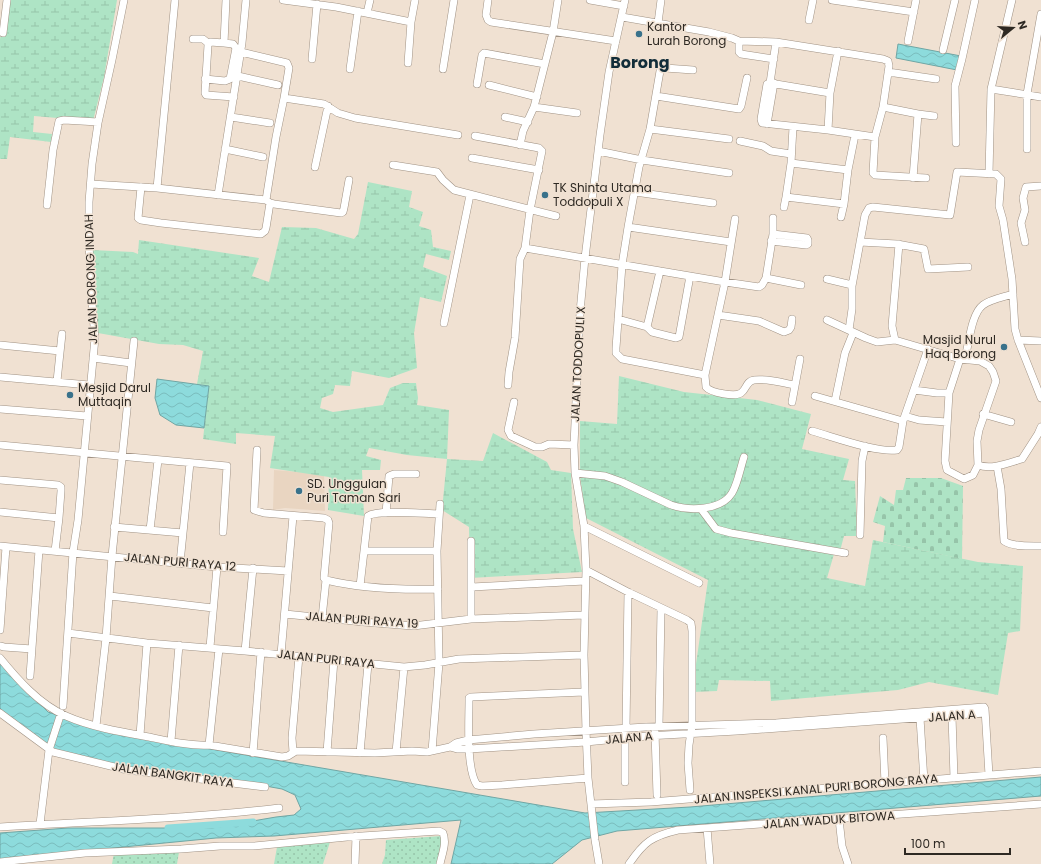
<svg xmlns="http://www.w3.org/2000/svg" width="1041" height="864" viewBox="0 0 1041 864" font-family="Poppins,sans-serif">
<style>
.built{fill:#e9d5c1}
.grass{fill:url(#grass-dots)}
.wetland{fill:url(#wetland-marsh)}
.cemetery{fill:url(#cemetery-stones)}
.water{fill:url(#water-waves);stroke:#70a6a4}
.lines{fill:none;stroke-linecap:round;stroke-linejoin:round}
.canal{stroke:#8ddbdc;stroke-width:7}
.minor-casing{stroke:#a09284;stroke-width:8}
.minor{stroke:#fff;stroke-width:7}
.poi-dot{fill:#39728b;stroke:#f0e1d2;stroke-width:1.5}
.labels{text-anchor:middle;stroke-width:3;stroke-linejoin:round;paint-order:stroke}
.poi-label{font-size:12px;fill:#2e2923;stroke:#f0e1d2;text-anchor:start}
.street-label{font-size:12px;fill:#2e2923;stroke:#f0e1d2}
.district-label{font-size:16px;font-weight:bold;fill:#122d39;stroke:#f0e1d2}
</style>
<defs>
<pattern id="grass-dots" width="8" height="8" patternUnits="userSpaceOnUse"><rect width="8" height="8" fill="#aee4c5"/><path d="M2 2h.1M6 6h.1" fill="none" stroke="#96c4a9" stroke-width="1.8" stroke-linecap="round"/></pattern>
<pattern id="wetland-marsh" width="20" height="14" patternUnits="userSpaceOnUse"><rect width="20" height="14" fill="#aee4c5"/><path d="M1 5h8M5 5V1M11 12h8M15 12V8" fill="none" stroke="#96c4a9"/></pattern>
<pattern id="cemetery-stones" width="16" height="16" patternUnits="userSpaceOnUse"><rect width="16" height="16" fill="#aee4c5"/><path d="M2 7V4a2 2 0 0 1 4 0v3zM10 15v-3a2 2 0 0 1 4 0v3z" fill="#96c4a9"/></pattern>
<pattern id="water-waves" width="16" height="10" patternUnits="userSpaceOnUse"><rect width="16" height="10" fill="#8ddbdc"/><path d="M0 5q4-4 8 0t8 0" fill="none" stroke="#7abcbc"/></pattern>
</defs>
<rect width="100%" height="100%" fill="#f0e1d2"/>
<!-- built -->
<path class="built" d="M274,470L324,474L325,511L285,508L273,510Z"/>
<!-- grass -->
<path class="grass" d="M441,836L444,846L437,864H382L385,855L386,840Z
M330,842L323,864H274L277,847Z
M179,852L177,864H112L114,853Z"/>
<!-- wetland -->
<path class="wetland" d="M9,0H117L104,77L93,121L34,116L33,132L52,134L51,142L10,137L7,159H0V39Z
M368,182L412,191L409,207L423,212L419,226L431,230L433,247L451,251L449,260L426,254L423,267L447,276L441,302L420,297L414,333L417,368L389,378L352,371L350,386L335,385L333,394L322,398L320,408L333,412L383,405L390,388L403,383H416L418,398L417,405L449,410L447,459L483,461L493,433L547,462L551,470L571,473L573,529L582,572L470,578L469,527L442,510L447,459L407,455L369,448L366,456L381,460L380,470H362L364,516L328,510L329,477L270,468L275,436L236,433V444L203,439L209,386L197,384L203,351L183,345L159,344L98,333L92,250L133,252L138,254L139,240L259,258L252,276L269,282L282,227L316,228L354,239L358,234Z
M619,376L684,392L757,400L811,414L802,449L849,459L843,480L855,481L857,536H844L840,551L834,554L827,578L865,586L873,540L978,562L1023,566L1020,631L1008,633L998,695L929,682L898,690L771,701L770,681L719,680L717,691L692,692L708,580L586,518L580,476V421L617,424Z"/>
<!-- cemetery -->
<path class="cemetery" d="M906,478H941L963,486L962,559L883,542L885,526L873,522L880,496L894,505L896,490H903Z"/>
<!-- water -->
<path class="water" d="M898,44L961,56L957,70L896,58Z
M157,379L209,386L204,428L176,425L160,415L155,398Z
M0,662L48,712L105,731L585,813L690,807L1041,777V796L617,831L582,840L552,864H451L461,820L274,836L216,838L0,859V833L68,828H212L276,817L294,815L301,809L295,795L282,789L227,779L101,765L57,751L9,717L0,708Z"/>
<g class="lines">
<!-- canal -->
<path class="canal" d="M168,828L253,822"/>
<defs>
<path id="minor" d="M226,0L224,43L210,42L208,45L205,93L206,95L234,97
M283,0L336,7L411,22L415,0
M488,0L486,15L488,20L491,22L616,41
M590,0L624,6
M832,0L914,12
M367,13L370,0
M622,17L709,32L732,38L739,41L776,42L883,59L888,61L889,66L883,107L875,137L828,130L762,123L761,119L767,84L770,83L776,42
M809,20L813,0
M658,23L661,0
M3,33L7,0
M193,39H203L208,43
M739,41V52L741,54L774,59
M908,41L916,0
M943,50L955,0
M241,52L287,63L289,68L284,98L324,104L338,113L355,118L458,135
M312,59L317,4
M408,63L411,22
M350,69L358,11
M443,69L454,0
M693,70L665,68L661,69L660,71L650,129L639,167L628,227L622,265L616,348V353L622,359L705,375
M888,72L936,79
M238,76L278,85
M205,79L225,81L230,79L236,48L233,44L224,43
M770,83L830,93
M477,84L482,55L484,53L545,64
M489,85L537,97
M991,89L1041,97
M656,96L739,109L741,106L747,78
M534,107L553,32L558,0
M883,107L918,114L913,178
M918,114L934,116
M231,117L270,123
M505,117L528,122
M767,124L774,83
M793,127L791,163L786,197L844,204L848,170L855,135
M650,129L729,139
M828,130L830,93L838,51
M475,136L539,148L542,151L530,210L525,248L725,282L759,287L762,285L766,278L773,234V218
M875,137L873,173L875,175L926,178
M740,141L763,146L771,151L791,154
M956,143L955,86L962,59L975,0
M520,145L523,131L534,107L577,113
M225,149L263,157
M1027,149V94L1041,14
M598,151L642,160L729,173
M472,158L539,170
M791,163L848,170
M393,165L437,172L443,180L454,190L556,216
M315,167L328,106
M989,174L991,89L1012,0
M91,184L157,188L266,200L276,137L284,98
M141,187L138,218L141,220L161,223L261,234L265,231L266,228L270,203
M157,188L175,0
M635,192L713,203
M218,195L242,43L246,0
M266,200L270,203L274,204L341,213L343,212L344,208L349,180
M47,205L53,150L59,121L64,120L98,122
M784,207L786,197
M841,217L844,204
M735,219L725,282L705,375L706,387C711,393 735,397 741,393C747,389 746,381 754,380C767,378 783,383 795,385
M628,227L731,242
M771,241L806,245L808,244V240L807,238L773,234
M860,242L897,244L924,249L928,269L968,267
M1025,242L1021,223L1025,210L1023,198L1026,187L1041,186
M766,278L801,285
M827,279L852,285
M718,315L759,321L784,332L789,330L791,327L792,319
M618,319L647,327L660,271
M827,320L866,338L877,342L895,340L960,359L980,361L989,366L993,372L996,381L979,430L977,441L978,465C992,470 1008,463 1022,459L1038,434L1041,427
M444,323L470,195
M647,327L652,332L676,338L679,337L690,276
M849,330L852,309V286L865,215L869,208L873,207L950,215L957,172L996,174L1001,179L999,206L1003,220L1012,279L1015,329L1018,340L1041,398
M895,340L892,326L899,244
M1018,340L1041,341
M0,345L60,351
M93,358L131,363
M965,358C969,344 971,314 983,305C991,299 1004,297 1013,294
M960,359L949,393L945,461L947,470L964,479L973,475L978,465
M0,377L89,385
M57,381L62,334
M508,385L509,372L515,338L520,259L525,248
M914,390L937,393H949
M815,396L903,421
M835,401L845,353L853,333
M514,402L508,430L511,436L535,447H542L549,444L574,445
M792,402L800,359
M0,409L87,416
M983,414L1011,422
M905,416L919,420L947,422
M812,431C834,437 877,453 897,450L899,447L903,421L928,349
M0,445L227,466L223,532
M257,450L254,510L264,513L324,518L328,520L329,523L324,578L326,580L322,618
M997,466L1001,489L1004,541C1013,547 1030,546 1041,546
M575,473L605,476L622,482L671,505C689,511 721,511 732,493C738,483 740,469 744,457
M0,480L58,485L61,487V491L59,518
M701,509L716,529L731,533L845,553
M0,512L59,518L55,551
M386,513L389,476L394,474H416
M584,526L699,583
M114,527L183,533
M150,530L158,460
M860,535L862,461L865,446
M471,541V619
M0,546L217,567L288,571
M365,551H437
M180,563L190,463
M586,570L628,592L687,620L691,623L692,631V725L689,745L688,763L690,790
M326,580C363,589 401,590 438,589
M360,586L368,516C378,509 425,514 439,514
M472,587L585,581
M110,596L213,608
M285,614L363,622L413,626L471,619L584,615
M0,630L6,547
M68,633L147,643L245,651L404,667L425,665L459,659L584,655
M0,646L4,647L32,649
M210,647L217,567
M245,651L253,568
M281,654L293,516
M0,658C18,680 39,704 66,716C91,727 121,732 149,737C168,741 189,746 209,745L282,757L288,756L296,751L375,753L412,751L427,752L450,747L457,749H469L586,742L647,736L737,731L985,713
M30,676L39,550
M584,692L471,697L469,698V701C469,722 466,769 477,785L482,786L502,785L588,778
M63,706L73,552L78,520L95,338L92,303L89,244V202L92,164L98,123L112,60L124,0
M0,713L53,752L127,770L265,787
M952,716L954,778
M920,718L924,781
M96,726L106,638L112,556L134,341
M659,726L661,609
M655,732L657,795
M140,735L147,643
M883,738L885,783
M171,741L179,645
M209,745L219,649
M450,747L456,743L468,740L534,734L646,727L776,723L984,707L985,709L989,775
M432,751L439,663L437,551L440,504
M293,752L292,738L299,656
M327,752L334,660
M396,752L404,667
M253,753L261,652
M360,753L368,664
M625,782V738L626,728L628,592
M591,804L651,802L1041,771
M839,819L842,846L848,864
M40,824L49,750L61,713
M0,827C93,821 187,819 279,808
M707,828L710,864
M0,862L85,853L181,849L220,846H253L347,837L439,831L443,833C447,843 442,854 440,864
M355,864L356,836
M599,864L595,840L588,778L586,731L584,655L586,570L584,526L575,473L574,445L580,312L585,258L600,135L609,72L625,0
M629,864C644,842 652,836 678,830L1041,804"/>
</defs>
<!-- minor casing -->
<use href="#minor" class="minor-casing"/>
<!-- minor -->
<use href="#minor" class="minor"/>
</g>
<!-- markers -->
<g class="poi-dot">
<circle cx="639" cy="34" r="4"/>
<circle cx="545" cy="195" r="4"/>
<circle cx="1004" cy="347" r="4"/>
<circle cx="70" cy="395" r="4"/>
<circle cx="299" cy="491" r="4"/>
</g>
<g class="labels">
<!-- poi labels -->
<g class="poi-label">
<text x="647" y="31">Kantor<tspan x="647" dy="14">Lurah Borong</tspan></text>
<text x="553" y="192">TK Shinta Utama<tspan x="553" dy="14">Toddopuli X</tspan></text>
<text x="996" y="344" text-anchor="end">Masjid Nurul<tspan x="996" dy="14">Haq Borong</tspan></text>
<text x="78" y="392">Mesjid Darul<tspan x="78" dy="14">Muttaqin</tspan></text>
<text x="307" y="488">SD. Unggulan<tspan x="307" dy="14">Puri Taman Sari</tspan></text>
</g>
<!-- street labels -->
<g class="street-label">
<text transform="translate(91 279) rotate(-92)" y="4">JALAN BORONG INDAH</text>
<text transform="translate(578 364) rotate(-87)" y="4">JALAN TODDOPULI X</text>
<text transform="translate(180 562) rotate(5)" y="4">JALAN PURI RAYA 12</text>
<text transform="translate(362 620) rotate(4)" y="4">JALAN PURI RAYA 19</text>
<text transform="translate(326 659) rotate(6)" y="4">JALAN PURI RAYA</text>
<text transform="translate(952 716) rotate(-4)" y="4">JALAN A</text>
<text transform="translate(629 738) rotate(-5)" y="4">JALAN A</text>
<text transform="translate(173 775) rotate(8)" y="4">JALAN BANGKIT RAYA</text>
<text transform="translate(816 789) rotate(-5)" y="4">JALAN INSPEKSI KANAL PURI BORONG RAYA</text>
<text transform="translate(829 820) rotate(-4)" y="4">JALAN WADUK BITOWA</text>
</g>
<!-- district labels -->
<g class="district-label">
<text x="640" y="68">Borong</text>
</g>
</g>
<!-- north arrow -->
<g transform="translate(1013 28) rotate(72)" stroke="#f0e1d2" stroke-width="3" paint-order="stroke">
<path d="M0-3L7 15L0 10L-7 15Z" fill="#2e2923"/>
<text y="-6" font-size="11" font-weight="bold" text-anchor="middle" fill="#2e2923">N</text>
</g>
<!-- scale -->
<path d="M905 848v6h105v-6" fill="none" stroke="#2e2923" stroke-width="2"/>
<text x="911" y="848" font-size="12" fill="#2e2923" stroke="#f0e1d2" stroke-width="3" paint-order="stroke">100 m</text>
</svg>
